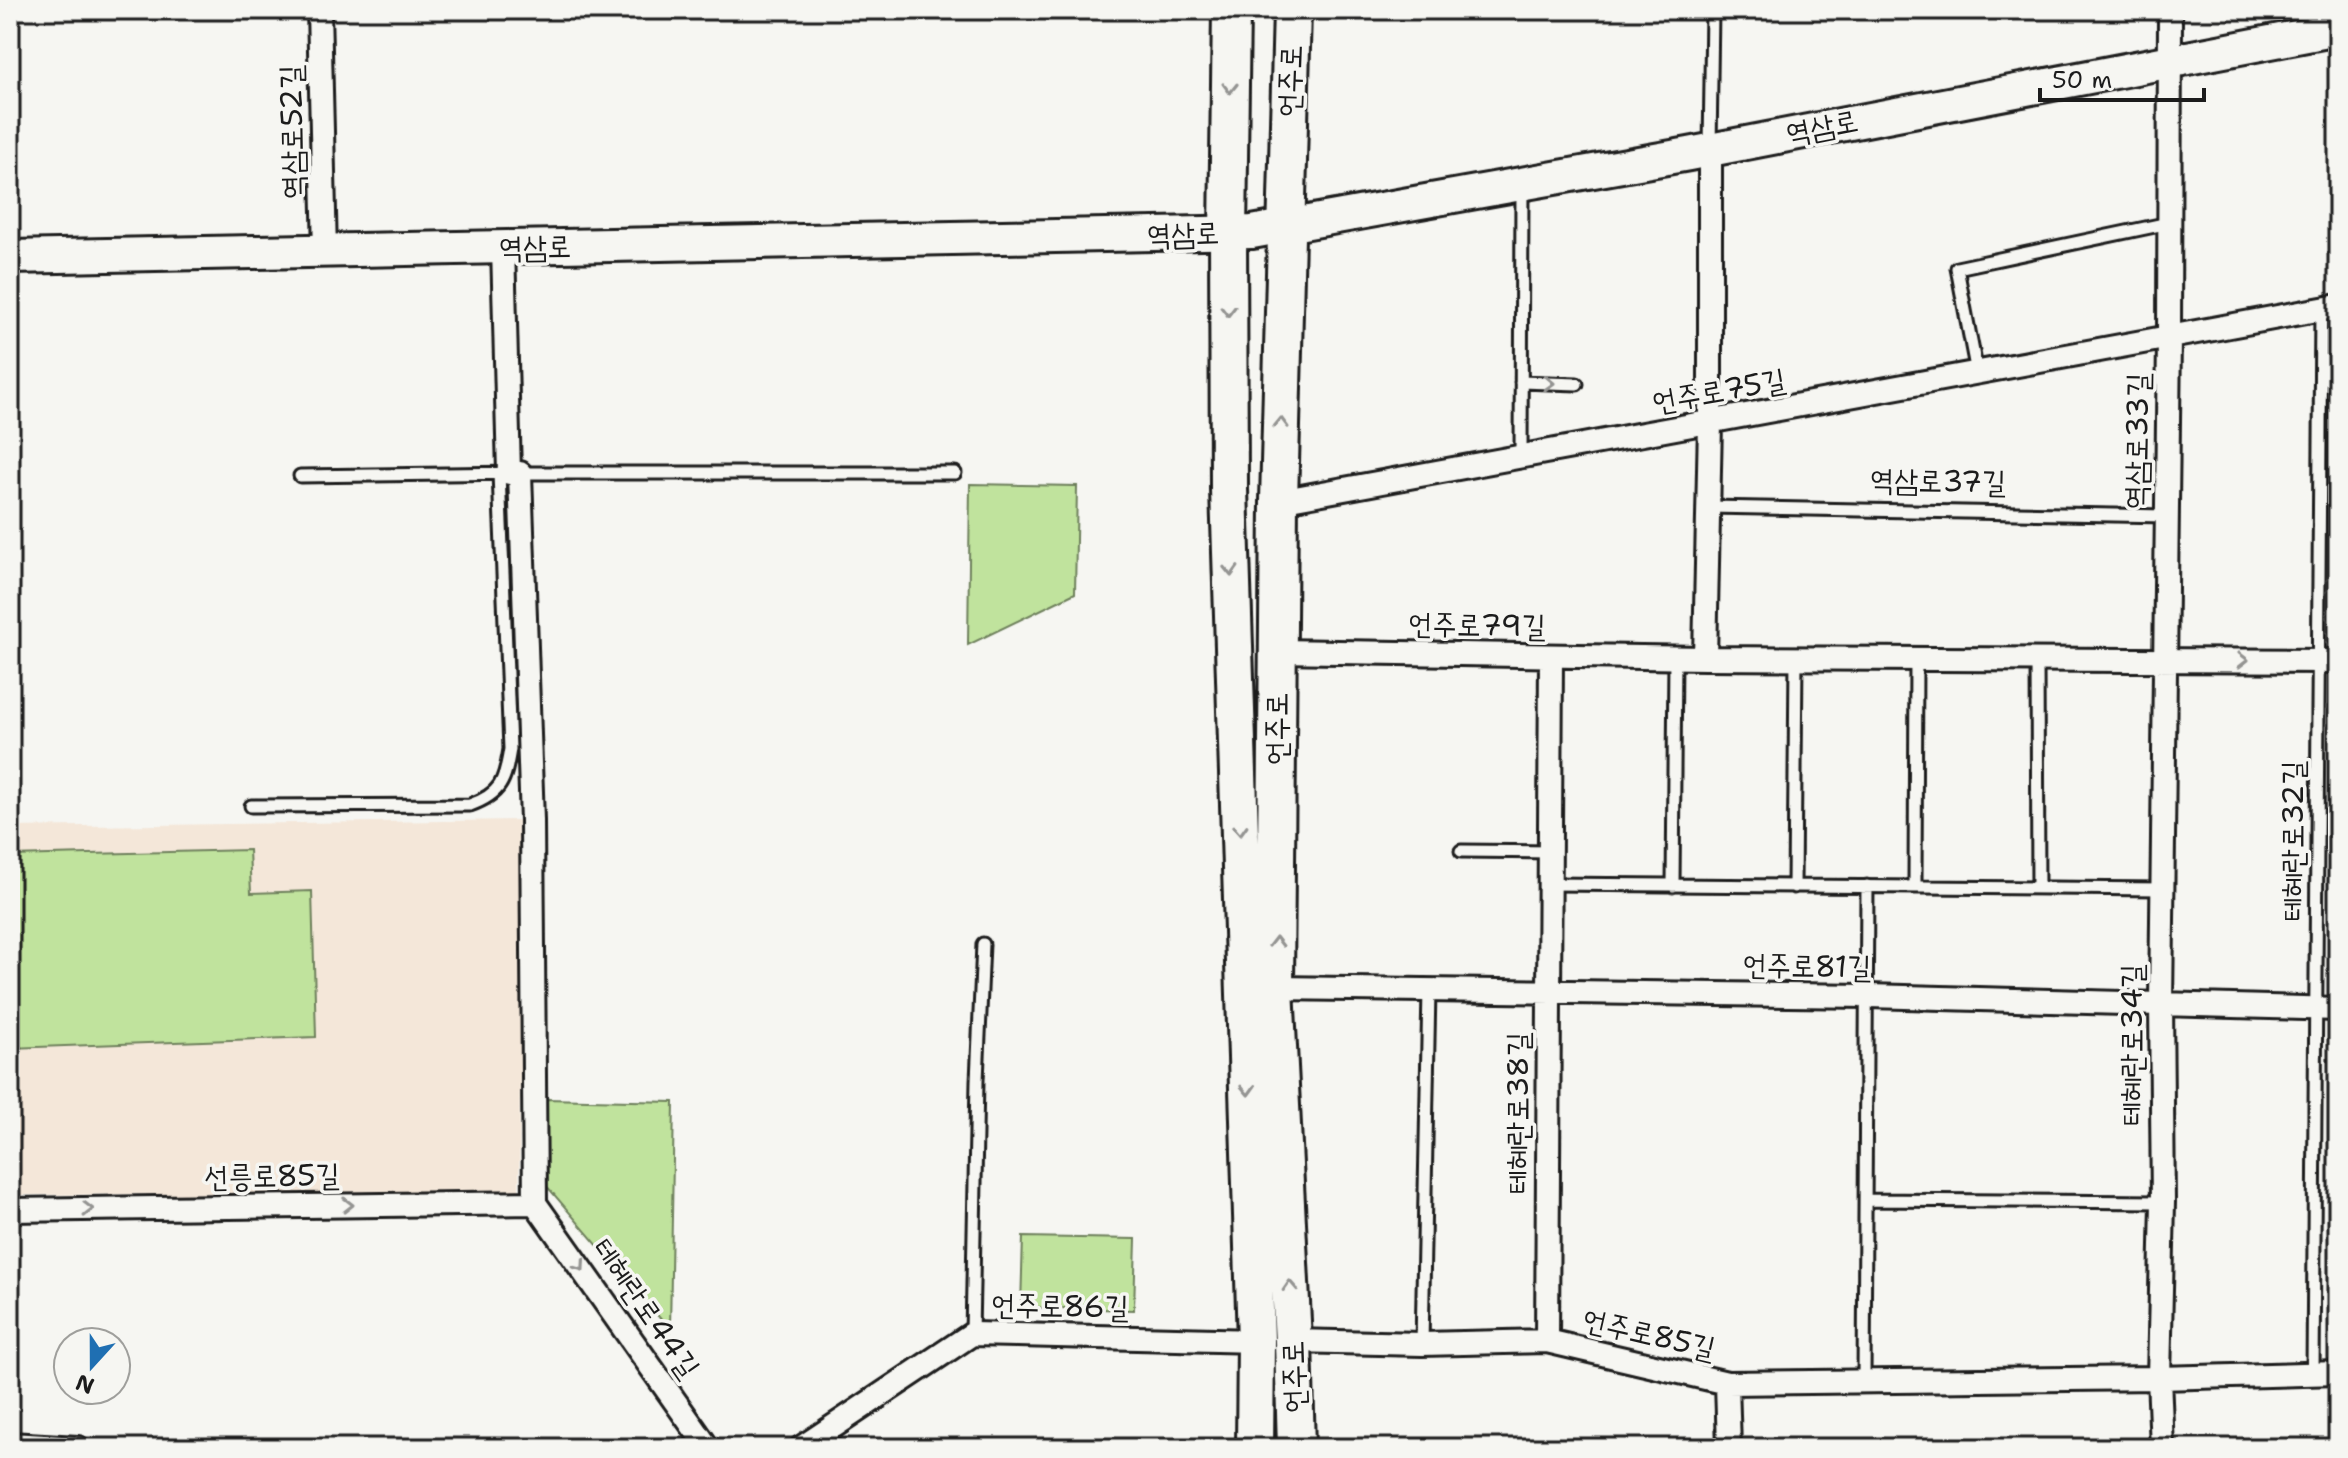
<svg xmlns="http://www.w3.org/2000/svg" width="2348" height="1458" viewBox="0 0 2348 1458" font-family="'Shantell Sans','Poor Story',sans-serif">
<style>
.built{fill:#f4e7d9}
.green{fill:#c0e39d;stroke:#6e805c;stroke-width:2}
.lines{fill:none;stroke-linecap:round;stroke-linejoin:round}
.service-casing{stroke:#1c1c1c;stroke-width:17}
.minor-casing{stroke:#1c1c1c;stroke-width:28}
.secondary-casing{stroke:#1c1c1c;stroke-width:38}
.primary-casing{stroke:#1c1c1c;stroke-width:42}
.service{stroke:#f6f6f2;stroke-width:11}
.minor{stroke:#f6f6f2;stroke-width:22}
.secondary{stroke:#f6f6f2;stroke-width:32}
.primary{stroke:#f6f6f2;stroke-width:36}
.oneway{stroke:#949492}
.labels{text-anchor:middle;stroke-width:7;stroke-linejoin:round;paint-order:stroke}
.street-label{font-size:30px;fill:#1c1c1c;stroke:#f6f6f2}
</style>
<rect width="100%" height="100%" fill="#f6f6f2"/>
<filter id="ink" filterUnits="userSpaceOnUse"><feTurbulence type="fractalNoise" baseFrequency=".0125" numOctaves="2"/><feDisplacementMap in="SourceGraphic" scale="16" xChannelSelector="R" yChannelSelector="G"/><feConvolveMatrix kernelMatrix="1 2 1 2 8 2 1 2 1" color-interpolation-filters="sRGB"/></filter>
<g filter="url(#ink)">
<!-- built -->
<path class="built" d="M522,820L519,1192L10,1195V827Z"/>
<!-- green -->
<path class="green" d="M970,484L1077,486L1075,593L968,645Z
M249,850L251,893L312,891L316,1037L10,1048V856Z
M545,1099L674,1102L670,1330L545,1184Z
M1023,1237L1136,1239L1134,1310L1021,1307Z"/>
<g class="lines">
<defs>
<path id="service" d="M1710,148L1712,10
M1977,373L1957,268L2169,223
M1521,382L1577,384
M1521,457L1522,186
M300,476L520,473H955
M1709,507L2166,516
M2037,659L2038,888
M251,806L470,805C501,794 505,781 510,749L499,473
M1461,851L1549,852
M1549,884L2164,889
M1673,886L1675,658
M1915,886L1916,658
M1794,887L1796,658
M1866,1200L2163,1202
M972,1334L977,1081L983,944
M1422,1344L1429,990
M2313,1373L2321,309
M1864,1381L1867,886"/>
<path id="minor" d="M319,10L325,252
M503,247L509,473
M520,473L532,821L535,1203
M1279,501L2338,306
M1278,651L1705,658L2338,661
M1705,658L1710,423V148
M1275,988L1868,996L2338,1009
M535,1203L708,1448
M10,1210L535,1203
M1293,1341L1422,1344L1547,1341L1727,1383L2159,1378L2338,1373
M1547,1341L1551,657
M1727,1383L1729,1448
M10,1444L78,1448
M801,1448L972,1334L1256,1341
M2162,1448L2159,1378L2163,1202L2161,1004L2169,338L2170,10"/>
<path id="secondary" d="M10,257L1252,232L1689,154L2338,29"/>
<path id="primary" d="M1231,10L1228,233L1229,489L1256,1341L1255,1448
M1292,10L1279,501L1275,988L1293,1341L1296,1448"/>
</defs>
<!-- service casing -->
<use href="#service" class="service-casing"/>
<!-- minor casing -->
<use href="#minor" class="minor-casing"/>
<!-- secondary casing -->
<use href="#secondary" class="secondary-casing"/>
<!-- primary casing -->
<use href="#primary" class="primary-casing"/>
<!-- service -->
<use href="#service" class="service"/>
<!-- minor -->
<use href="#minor" class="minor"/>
<!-- secondary -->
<use href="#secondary" class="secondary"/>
<!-- primary -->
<use href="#primary" class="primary"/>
</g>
<!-- one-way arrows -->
<defs><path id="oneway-chevron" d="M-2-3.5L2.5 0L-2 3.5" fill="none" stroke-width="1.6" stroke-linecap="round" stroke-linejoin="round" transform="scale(2)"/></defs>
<g class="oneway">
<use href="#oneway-chevron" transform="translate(1230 88) rotate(91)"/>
<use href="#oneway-chevron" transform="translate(1228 311) rotate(90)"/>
<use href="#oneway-chevron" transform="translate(1549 383) rotate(2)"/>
<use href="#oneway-chevron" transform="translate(1281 423) rotate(-89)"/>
<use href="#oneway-chevron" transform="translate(1231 571) rotate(88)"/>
<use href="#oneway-chevron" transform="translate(2243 660)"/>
<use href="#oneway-chevron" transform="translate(1240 830) rotate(88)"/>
<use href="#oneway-chevron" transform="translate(1276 942) rotate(-90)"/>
<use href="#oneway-chevron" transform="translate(1248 1090) rotate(88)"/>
<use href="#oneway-chevron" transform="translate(348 1205) rotate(-1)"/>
<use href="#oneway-chevron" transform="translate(88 1209) rotate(-1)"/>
<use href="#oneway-chevron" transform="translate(580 1266) rotate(55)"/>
<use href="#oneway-chevron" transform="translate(1290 1286) rotate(-93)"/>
</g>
</g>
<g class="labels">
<!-- street labels -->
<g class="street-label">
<text transform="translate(1290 81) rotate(-88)" y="10">언주로</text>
<text transform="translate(1822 127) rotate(-11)" y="10">역삼로</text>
<text transform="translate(292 132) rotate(-91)" y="10">역삼로52길</text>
<text transform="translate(1183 234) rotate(-2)" y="10">역삼로</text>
<text transform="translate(535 247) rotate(-1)" y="10">역삼로</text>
<text transform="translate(1719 391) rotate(-10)" y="10">언주로75길</text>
<text transform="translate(2137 441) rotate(-89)" y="10">역삼로33길</text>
<text transform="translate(1938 481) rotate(1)" y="10">역삼로37길</text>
<text transform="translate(1477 625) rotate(1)" y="10">언주로79길</text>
<text transform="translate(1277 729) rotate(-90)" y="10">언주로</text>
<text transform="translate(2293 841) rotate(-90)" y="10">테헤란로32길</text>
<text transform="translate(1807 966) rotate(1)" y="10">언주로81길</text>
<text transform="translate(2132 1045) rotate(-90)" y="10">테헤란로34길</text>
<text transform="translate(1518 1113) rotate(-90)" y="10">테헤란로38길</text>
<text transform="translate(272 1176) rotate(-1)" y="10">선릉로85길</text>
<text transform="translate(1060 1306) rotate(1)" y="10">언주로86길</text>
<text transform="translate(646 1308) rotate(55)" y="10">테헤란로44길</text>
<text transform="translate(1649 1334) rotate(13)" y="10">언주로85길</text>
<text transform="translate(1294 1377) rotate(-92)" y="10">언주로</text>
</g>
</g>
<!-- margin -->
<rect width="2348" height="1458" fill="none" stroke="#f6f6f2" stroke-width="40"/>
<rect x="20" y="20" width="2308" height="1418" fill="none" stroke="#1c1c1c" stroke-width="3" filter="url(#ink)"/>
<!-- north arrow -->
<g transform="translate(92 1366) rotate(201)"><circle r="38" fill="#f6f6f2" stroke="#9f9f9c" stroke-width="2"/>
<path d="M0-6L14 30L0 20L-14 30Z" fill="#1f6fb2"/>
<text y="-12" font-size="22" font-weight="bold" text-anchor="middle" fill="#1c1c1c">N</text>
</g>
<!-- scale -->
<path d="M2040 88v12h164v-12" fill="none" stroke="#1c1c1c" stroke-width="4"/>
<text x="2052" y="88" font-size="24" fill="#1c1c1c" stroke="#f6f6f2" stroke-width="6" paint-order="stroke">50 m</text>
</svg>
